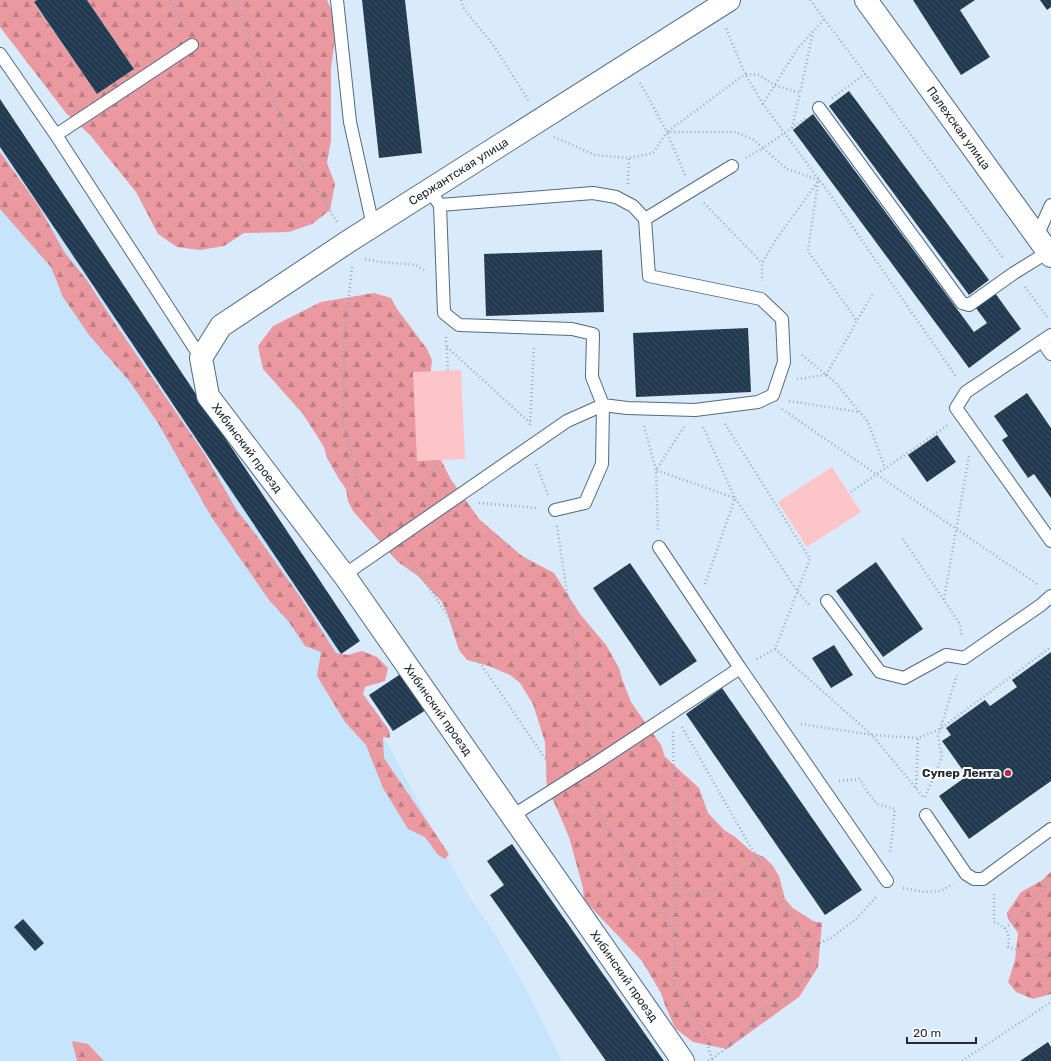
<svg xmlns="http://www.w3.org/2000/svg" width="1051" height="1061" viewBox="0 0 1051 1061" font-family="Rubik,sans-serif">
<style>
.built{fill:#c7e4fd}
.forest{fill:url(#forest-firs)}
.green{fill:#fec5c8}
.building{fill:url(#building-back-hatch)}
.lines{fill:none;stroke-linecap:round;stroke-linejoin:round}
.service-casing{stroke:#506a81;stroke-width:14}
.minor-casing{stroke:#506a81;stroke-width:24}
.path{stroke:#9cabb9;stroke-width:2.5;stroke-dasharray:1 3;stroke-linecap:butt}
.service{stroke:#fff;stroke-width:12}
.minor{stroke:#fff;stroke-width:22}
.poi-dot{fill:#b92848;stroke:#fff;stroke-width:1.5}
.labels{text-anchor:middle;stroke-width:4;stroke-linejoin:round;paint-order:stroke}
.street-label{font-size:12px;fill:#202b34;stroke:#fff}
.poi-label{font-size:12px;font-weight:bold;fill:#202b34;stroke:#fff;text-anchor:end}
</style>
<defs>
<pattern id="forest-firs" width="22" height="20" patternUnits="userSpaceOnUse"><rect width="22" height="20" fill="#ea99a0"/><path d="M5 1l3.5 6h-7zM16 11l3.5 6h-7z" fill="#bd7d83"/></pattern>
<pattern id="building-back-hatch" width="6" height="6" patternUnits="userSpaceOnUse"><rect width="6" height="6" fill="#223a4f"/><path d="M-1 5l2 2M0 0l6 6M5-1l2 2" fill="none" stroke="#394e60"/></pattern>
</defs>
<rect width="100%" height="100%" fill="#d9eafa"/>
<!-- built -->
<path class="built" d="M0,147L341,654L453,869L472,901L497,937L527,991L562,1061H0Z"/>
<!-- forest -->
<path class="forest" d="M0,0H37L34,3L97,94L134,69L87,0H327L337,23L331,68V140L327,163L335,184L330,210L312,224L289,232L244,233L224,246L200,250L177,247L158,234L136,192L90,135L66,113L0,27Z
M0,152L38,205L65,253L86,279L114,322L204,453L236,509L257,536L301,598L336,653L348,655L362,651L377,657L388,668L385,681L365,687L363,694L389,730L390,738L383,737L384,758L449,854L445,859L438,855L425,837L408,829L383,788L366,745L345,722L317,676L321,652L305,646L289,622L269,600L212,518L158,423L130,382L89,335L63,297L51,267L0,209Z
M374,293L391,298L397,309L427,349L432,360L428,395L438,454L450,478L479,519L522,556L554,573L580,614L606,645L619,668L622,679L631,702L661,745L665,757L699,788L708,813L724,830L734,836L752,852L764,857L772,865L779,876L785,899L793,908L813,921L822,923L818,967L799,997L727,1049L693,1042L675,1028L665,1005L661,993L642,961L584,900L583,888L569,837L554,802L547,791L545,742L533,704L520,683L510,675L489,666L467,660L459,650L447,613L442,602L418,576L398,562L353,511L348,501L346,489L339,479L327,458L324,447L303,414L263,369L258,346L273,326L321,302Z
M1051,872V994L1033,999L1016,992L1008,982L1015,960L1018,933L1008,919L1007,913L1021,892L1041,881Z
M72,1041L88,1044L104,1061H77Z"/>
<!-- green -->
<path class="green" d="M461,370L465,459L417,461L413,372Z
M832,467L861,512L807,547L778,502Z"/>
<!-- building -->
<path class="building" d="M37,0H87L134,69L97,94L34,2Z
M362,0H405L422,153L379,158Z
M913,0H975L960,10L990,57L961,75Z
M1040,0H1051V7L1047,10Z
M849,91L989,280L969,295L829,106Z
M0,99L360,641L341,654L0,147Z
M813,114L974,332L987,323L976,308L995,293L1021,329L969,368L793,130Z
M602,250L604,312L486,316L484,254Z
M748,328L751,392L636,397L633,333Z
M1027,393L1051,428V498L1034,474L1028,478L1002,440L1008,436L994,416Z
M937,435L956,462L927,482L908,455Z
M876,562L923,629L883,657L836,591Z
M630,563L697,661L660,686L593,588Z
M834,645L853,675L831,688L812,658Z
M1051,652V781L969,839L939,796L967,776L942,741L951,735L946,728L985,700L990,706L1017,687L1012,680Z
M402,673L426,710L393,731L369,695Z
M722,688L862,890L825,915L686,714Z
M512,844L664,1061H606L490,895L504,885L487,861Z
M23,919L44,943L35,951L14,927Z
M1048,1042L1051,1047V1061H1020Z"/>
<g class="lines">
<defs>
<path id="service" d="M337,0L350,122L373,226
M0,54L56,135L201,358
M819,108L962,303L969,305L1014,273L1048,252
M56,135L192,45
M429,190L440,205L593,193L616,197L633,206L645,219L649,276L761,299L782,319L784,362L773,395L758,402L695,410L627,408L603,405L592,377L593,334L572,329L459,325L444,313L440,205
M645,219L732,166
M1037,236L1051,205
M1051,335L966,392L956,408L1051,541
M1042,341L1051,354
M659,547L740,668
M344,575L567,421L603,405L602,464L585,503L555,510
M827,601L880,672L904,678L946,655L964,658L1041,605L1051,596
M926,815L966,874L974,879H983L1051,829
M512,816L593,765L740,668L887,881"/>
<g id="minor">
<path id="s1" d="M866,0L1051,256"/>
<path id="s2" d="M683,1061L344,575L208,396L201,358L221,326L349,241L729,0"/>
</g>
</defs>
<!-- service casing -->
<use href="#service" class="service-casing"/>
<!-- minor casing -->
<use href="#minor" class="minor-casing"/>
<!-- path -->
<path class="path" d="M170,0L185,30
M235,0L296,156L337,222
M461,0L464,9L494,46L529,101
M810,0L1004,259
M824,20L797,49L763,104L832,197L957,378
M640,83L647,95L667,132
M832,98L865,74
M763,104L745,74L759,75L774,85L800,93L813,32
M792,128L800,93
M554,137L595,155L629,158L653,153L667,132H736L754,140L763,148L806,118
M746,158L763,148L787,169L819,180L775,241L762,263V281
M685,175L667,132L745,74L726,28
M818,182L808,251L857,321
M628,184L629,158
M704,203L762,263
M365,259L381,262L416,265L424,270
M352,267L344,340L343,423L359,485L387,526
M1025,287L1048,318
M446,337L448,371
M447,347L530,423
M802,355L835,382L868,422L885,468
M826,375L873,293
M797,379L826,375
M789,401L859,412
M782,409L876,474L1037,584
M725,424L810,559L775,649L755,660
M530,425L534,346
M644,426L656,470L658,531
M684,427L656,470L735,498L798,592L810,606
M703,427L735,498L705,584
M536,464L548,495
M851,492L948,425
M425,496L437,460
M479,503L538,508
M557,526L590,747
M903,539L960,624L962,637
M405,553L553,770
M944,599L969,456
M775,649L872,735L924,798
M801,724L872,735L918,738L940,729L1051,647
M682,727L758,860
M673,732L676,897L674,985L703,1031L712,1059L707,1061
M839,781L860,779L866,790L877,804L895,809L890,854
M916,788L918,738
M584,791L674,931
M925,797L942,757L938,736L957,675
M903,888L924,892L941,891L953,884
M994,894V922C1007,927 1011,934 1008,947L1051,959
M676,897L718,889L758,860L810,947L831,938L856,919L877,896
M1005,928C1023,915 1035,895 1051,879
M712,1059L743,1035L762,1009L785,999L800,981L809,965L810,947
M962,1061L1051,1002"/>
<!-- service -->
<use href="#service" class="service"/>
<!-- minor -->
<use href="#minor" class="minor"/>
</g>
<!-- markers -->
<circle class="poi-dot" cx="1008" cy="773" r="4"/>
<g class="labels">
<!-- street labels -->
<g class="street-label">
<text dy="4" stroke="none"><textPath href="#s1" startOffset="158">Палехская улица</textPath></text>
<text dy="4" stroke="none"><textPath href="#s2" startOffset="1177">Сержантская улица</textPath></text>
<text transform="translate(247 448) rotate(53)" y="4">Хибинский проезд</text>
<text transform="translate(438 710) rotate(55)" y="4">Хибинский проезд</text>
<text transform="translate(624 976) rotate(55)" y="4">Хибинский проезд</text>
</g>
<!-- poi labels -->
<g class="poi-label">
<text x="1000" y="777">Супер Лента</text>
</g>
</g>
<!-- scale -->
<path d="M907 1037v6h69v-6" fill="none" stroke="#202b34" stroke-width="2"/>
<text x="913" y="1037" font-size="12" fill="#202b34" stroke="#ffffff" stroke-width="3" paint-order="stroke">20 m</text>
</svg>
